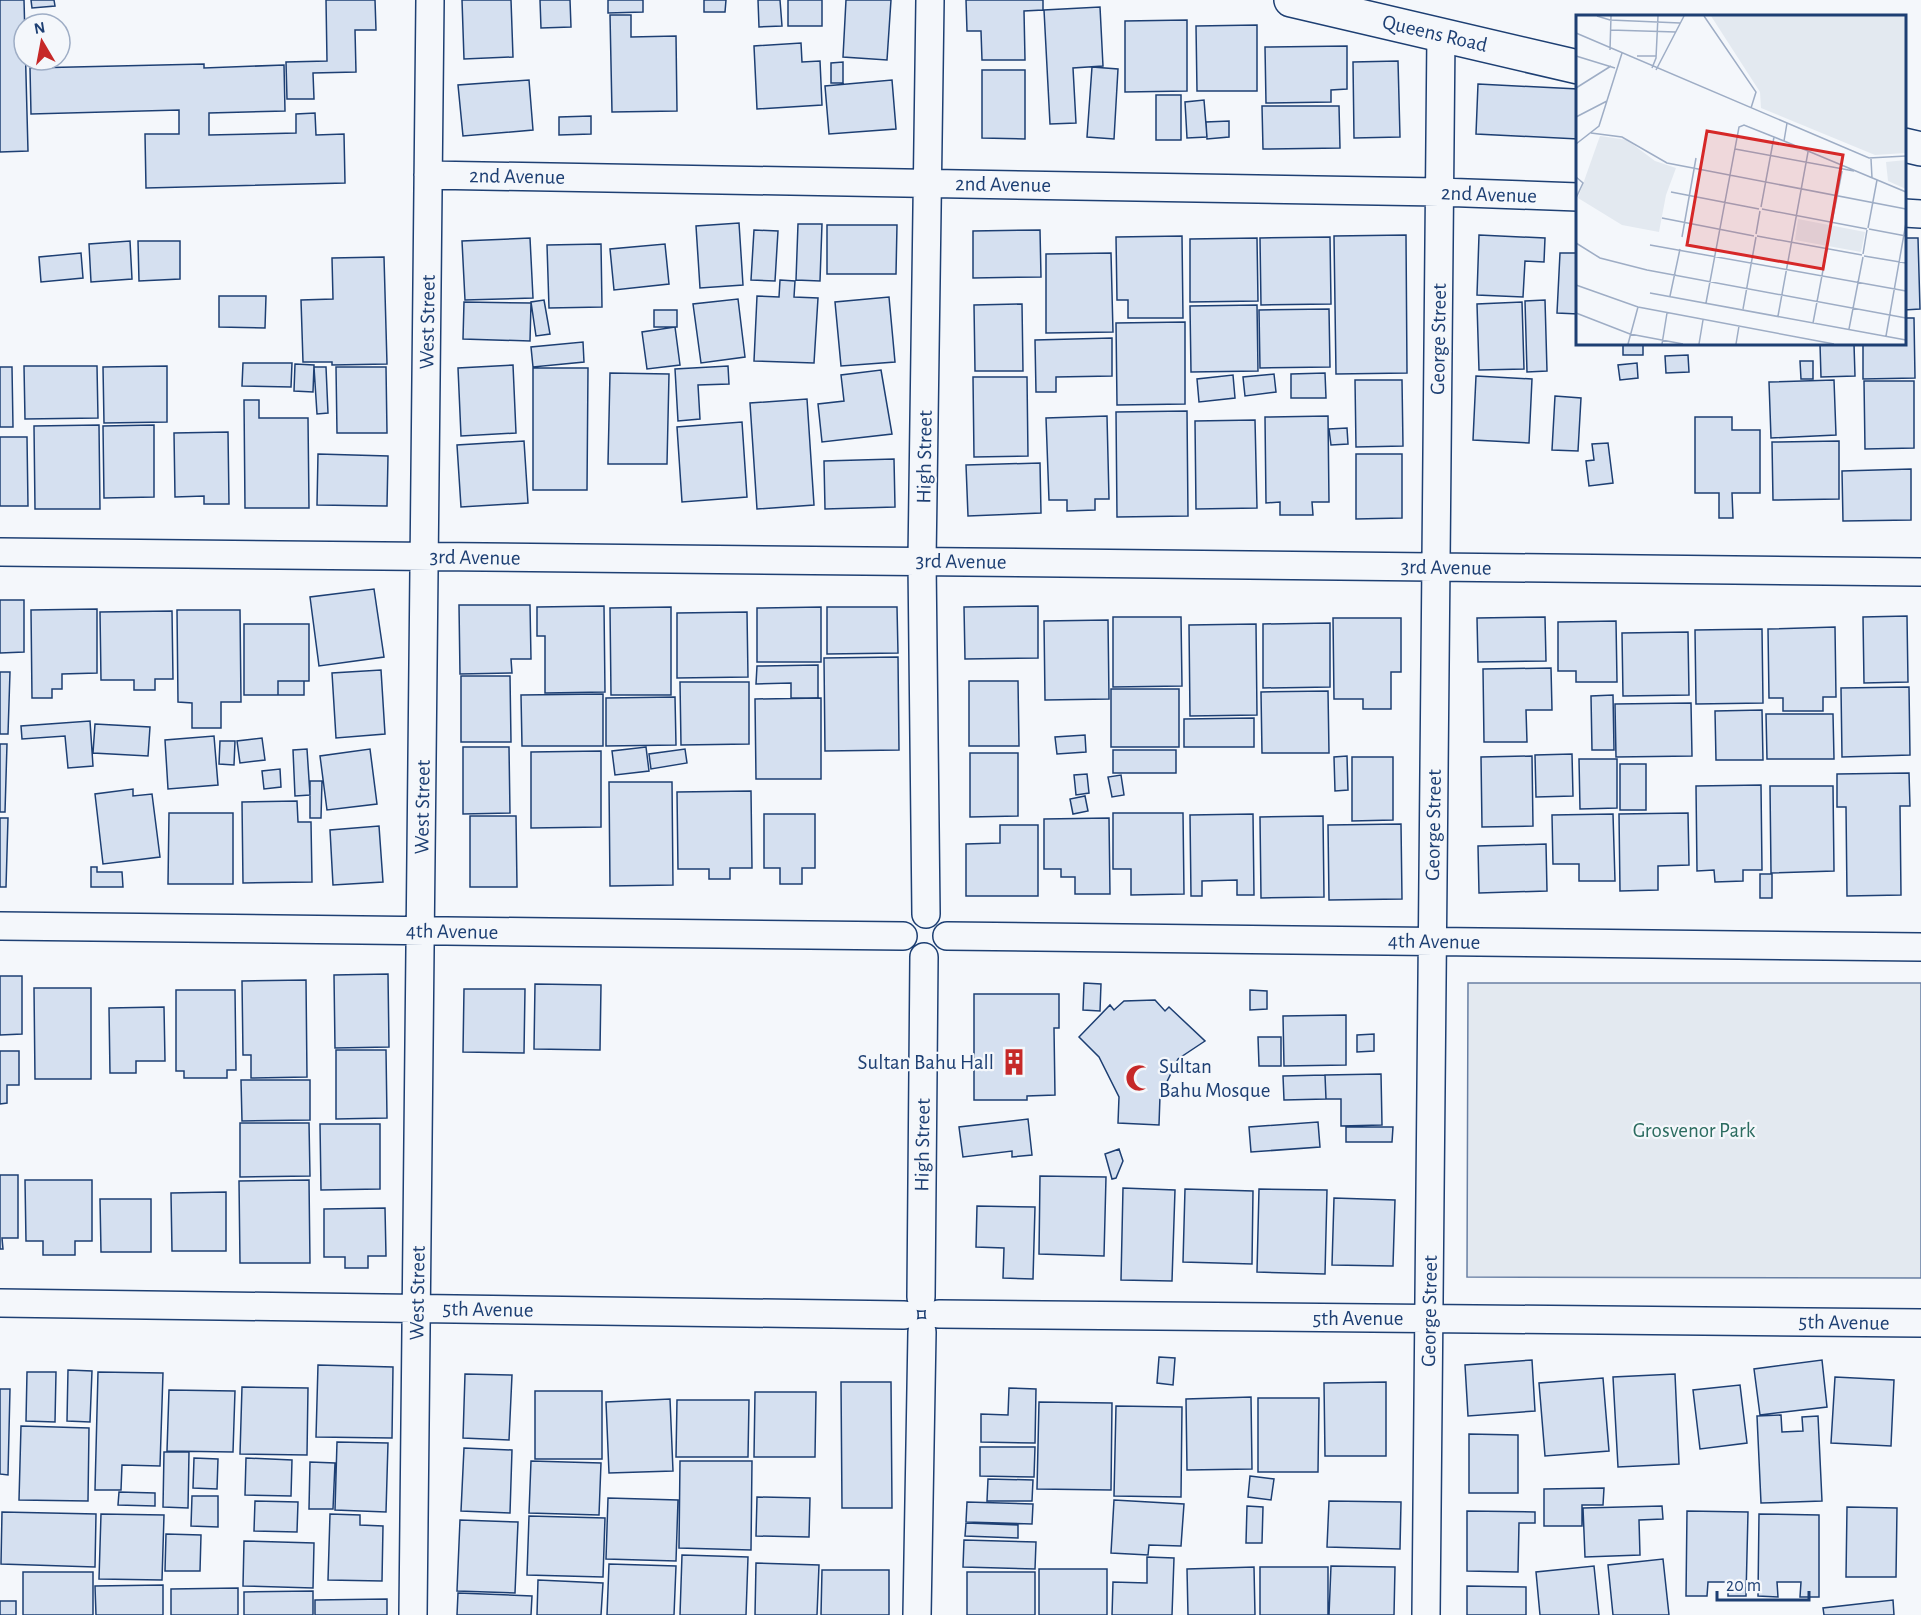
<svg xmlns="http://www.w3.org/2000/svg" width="1921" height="1615" viewBox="0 0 1921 1615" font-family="'Alegreya Sans',sans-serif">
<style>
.green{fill:#e3e9f0;stroke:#687fa3;stroke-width:1.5}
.building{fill:#d5e0f0;stroke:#1d3f73;stroke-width:1.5}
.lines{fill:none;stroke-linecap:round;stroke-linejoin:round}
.street-casing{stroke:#1d3f73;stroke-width:30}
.secondary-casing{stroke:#1d3f73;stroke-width:36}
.street{stroke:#f4f7fb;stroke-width:27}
.secondary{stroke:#f4f7fb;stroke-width:33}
.labels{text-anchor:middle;stroke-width:4.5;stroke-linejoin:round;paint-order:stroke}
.street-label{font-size:21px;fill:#1d3f73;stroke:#f4f7fb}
.poi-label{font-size:21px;fill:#1d3f73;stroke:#f4f7fb;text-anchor:end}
.park-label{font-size:21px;fill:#2c6c60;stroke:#f4f7fb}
.inset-road{fill:none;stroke:#9eadc5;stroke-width:1.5}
.view{fill:#d62828;fill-opacity:0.15;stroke:#d62828;stroke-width:3}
.inset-edge{fill:none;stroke:#1d3f73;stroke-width:3}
</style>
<rect width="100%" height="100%" fill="#f4f7fb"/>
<!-- green -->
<path class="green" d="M1468,983H1921V1278L1467,1277Z"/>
<!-- building -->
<path class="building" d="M0,0H24L28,151L0,152Z
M31,0H54L55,6L32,8Z
M326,0H375L376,30H355L356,72L313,73L314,99H287L286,62L327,61Z
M462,0H511L513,57L464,59Z
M540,0H570L571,27L541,28Z
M608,0H643V12L608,13Z
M704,0H726L725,12H704Z
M758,0H780L782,26L759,27Z
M788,0H822V26H788Z
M846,0H891L887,60L843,57Z
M966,0H1043V10L1024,11L1025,60H982L981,31H967Z
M1100,7L1103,66L1073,68L1076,123L1050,124L1044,10Z
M610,15H631V37L676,36L677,111L612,112Z
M1187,20V91L1125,92V21Z
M1257,25V91H1197L1196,26Z
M801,43L802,62L820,61L822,105L757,109L754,46Z
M1347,46V89L1331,90V102L1266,103L1265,47Z
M1398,61L1400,137L1354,138L1353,62Z
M843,62V83H831V63Z
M204,64V68L284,65L285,111L209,113V135L296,133V114L315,113L316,135L344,134L345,183L146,188L145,134H179V110L31,114L30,68Z
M1092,67L1118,69L1114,139L1087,137Z
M982,70H1025V139L982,138Z
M529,80L533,130L463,136L458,85Z
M892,80L896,129L829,134L825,86Z
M1478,84L1578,89V139L1476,134Z
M1156,95H1181V140H1156Z
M1204,100L1207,137L1187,138L1185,102Z
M1262,106H1339L1340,148L1263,149Z
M591,116V134L559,135V117Z
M1229,121V137L1207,139L1206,122Z
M739,223L743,285L700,288L696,226Z
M798,224H822L820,281L796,280Z
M827,225H897L896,274H827Z
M754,230L778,231L775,281L751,280Z
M1040,230L1041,277L973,278V231Z
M1406,235L1407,373L1336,374L1334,236Z
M1479,235L1545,238L1544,262L1525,261L1523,297L1477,295Z
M1182,236L1183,318H1128V300H1117L1116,237Z
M1330,237L1331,304L1261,305L1260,238Z
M530,238L533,298L465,300L462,241Z
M1257,238L1258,301L1190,302V239Z
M1904,238H1918L1920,309L1904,310Z
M130,241L132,279L91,282L89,244Z
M138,241H180V279L139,281Z
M601,244L602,307L549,308L547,245Z
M665,244L669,284L614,290L610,249Z
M81,253L83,278L41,282L39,257Z
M1111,253L1113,332L1046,333V254Z
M1560,253H1578V314L1557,313Z
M384,257L387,364L332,365V362H303L301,300L333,299L332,258Z
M780,280L795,281L794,297L818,298L814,363L754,361L757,296L779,297Z
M219,296H266L265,328L219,327Z
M889,297L895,362L841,366L835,302Z
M738,299L745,357L701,363L693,304Z
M544,300L550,334L536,336L531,302Z
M1545,300L1547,371L1527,372L1525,301Z
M464,302L531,303L530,341L463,339Z
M1522,302L1524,369L1479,370L1477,304Z
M1022,304L1023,371H975L974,305Z
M1257,305L1258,371L1191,372L1190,306Z
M1329,309L1330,367L1260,368L1259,310Z
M654,310H677V327H654Z
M1904,318H1914L1915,378L1863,379V344H1904Z
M1185,322V404L1117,405L1116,323Z
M675,327L680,365L647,369L642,332Z
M1112,338V376L1056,377V392H1036L1035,340Z
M583,342L584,362L533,367L531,347Z
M1623,344H1681H1643V355H1623Z
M1820,344H1854L1855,376L1821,377Z
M1688,355L1689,372L1666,373L1665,356Z
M1800,361H1813V379H1801Z
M243,363H292L291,387L242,386Z
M1637,363L1638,378L1620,380L1618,365Z
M295,364L314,365L313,392L294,391Z
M513,365L516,433L461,436L458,368Z
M24,366H97L98,418L25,419Z
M167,366V422L104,423L103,367Z
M728,366L729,384L698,385L700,419L678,421L675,369Z
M0,367H12L13,427H0Z
M314,367H326L328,413L317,414Z
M336,367H386L387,433H337Z
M533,368H588L587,490H533Z
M881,370L892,434L822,442L818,404L844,401L841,375Z
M610,373L669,374L667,464H608Z
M1325,373L1326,398H1291V374Z
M1274,374L1276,392L1245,396L1243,377Z
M1233,375L1235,398L1199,402L1197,379Z
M1476,376L1532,379L1529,443L1473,440Z
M973,377H1027L1028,456L974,457Z
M1355,380H1402L1403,446L1356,447Z
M1834,380L1836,435L1771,438L1769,382Z
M1864,381H1914V448L1865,449Z
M1555,396L1581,398L1578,451L1552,450Z
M807,399L814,505L757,509L750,403Z
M244,400H259V418H308L309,508H245Z
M1187,411L1188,516L1117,517L1116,412Z
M1107,416L1109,499H1095V510L1067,511V500H1049L1046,418Z
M1328,416L1329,502H1312L1313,515H1280V502L1266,503L1265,417Z
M1695,417H1732V430H1760V493H1732L1733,518H1719V493H1695Z
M1255,420L1257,508L1196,509L1195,421Z
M742,422L747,497L682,502L677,427Z
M99,425L100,509H35L34,426Z
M154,425V497L104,498L103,426Z
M1347,428L1348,444L1331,445L1329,429Z
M228,432L229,504H204V496L175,497L174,433Z
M0,437H27L28,506H0Z
M524,441L528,503L461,507L457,445Z
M1839,441V499L1773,500L1772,442Z
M1608,443L1613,483L1589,486L1586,461L1594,460L1592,444Z
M318,454L388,456L387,506L317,505Z
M1356,454H1402V518L1356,519Z
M894,459L895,507L825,509L824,461Z
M1040,463L1041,513L968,516L966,465Z
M1911,469V520L1843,521L1842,471Z
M374,589L384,657L319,666L310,597Z
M0,600H24V652L0,653Z
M459,605H530L531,659H511L512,673L460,674Z
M604,606L605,692L545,693V636H537V607Z
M1038,606V658L965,659L964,607Z
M671,607V695H611L610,608Z
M821,607V662H757V608Z
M827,607H897L898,653L827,654Z
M97,609V673L62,674V689H52V698H32L31,610Z
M177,610H240L241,702H221V728H192V703L178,702Z
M172,611L173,679H155V690H134V680H101L100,612Z
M747,612L748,677L677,678V613Z
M1907,616L1908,682L1864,683L1863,617Z
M1113,617H1181L1182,686L1113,687Z
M1545,617L1546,661L1478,662L1477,618Z
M1333,618H1401V672H1391V709H1363V699H1334Z
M1108,620L1109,699L1045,700L1044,621Z
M1616,621L1617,682H1576V671H1558V622Z
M1330,623V687L1263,688V624Z
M244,624H309V681H278V695H244Z
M1256,624L1257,715L1190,716L1189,625Z
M1835,627L1836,697H1823V711H1783V698H1769L1768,629Z
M1762,629L1763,703L1696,704L1695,630Z
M1688,632L1689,695L1623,696L1622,633Z
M898,657L899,750L825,751L824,658Z
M818,665V698H791V683L756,684L757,666Z
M1551,668L1552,710H1526L1527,742H1484L1483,669Z
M381,670L385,734L336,738L332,673Z
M0,672H10L8,734H0Z
M461,676H510L511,742H461Z
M278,681H304V695H278Z
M969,681H1018L1019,746H969Z
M680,682H749V744L681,745Z
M1909,687L1910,755L1842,757L1841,688Z
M1111,689H1179V747H1111Z
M1328,691L1329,753H1262L1261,692Z
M603,694V746H522L521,695Z
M1613,695L1614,750H1592L1591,696Z
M675,697L676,745L606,746V698Z
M821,698V779H756L755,699Z
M1691,703L1692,756L1616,757L1615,704Z
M1762,710L1763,760H1716L1715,711Z
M1766,714H1833L1834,759H1767Z
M1254,718V747H1184V719Z
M90,721L93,766L68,768L65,736L22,739L21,726Z
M95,724L150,727L148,756L93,753Z
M1085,735L1086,752L1057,754L1055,737Z
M214,736L218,785L168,789L165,740Z
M262,738L265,760L240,763L237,741Z
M220,741H235L234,765L219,764Z
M0,744H7L5,812H0Z
M463,747H509L510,813L463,814Z
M646,747L649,771L615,775L612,751Z
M307,749L310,795L295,796L293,750Z
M370,749L377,804L327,810L320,756Z
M685,749L687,763L651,769L649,754Z
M1113,750H1176V773H1113Z
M601,751V827L531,828V752Z
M970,753H1018V816L970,817Z
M1572,754L1573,796L1536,797L1535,755Z
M1347,756L1348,790L1335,791L1334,757Z
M1532,756L1533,826L1482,827L1481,757Z
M1352,757H1393V820L1352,821Z
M1579,759H1617V808L1580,809Z
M1620,764H1646V810H1620Z
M280,769L281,787L264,789L262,771Z
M1909,773L1910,806H1900L1901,895L1847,896L1846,807H1837V774Z
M1087,774L1089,793L1076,795L1074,775Z
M1121,775L1124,795L1112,797L1108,777Z
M310,781H322L321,818H310Z
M609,782H672L673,885L610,886Z
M1761,785L1762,870H1743V881L1715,882L1714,870L1697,871L1696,786Z
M1770,786H1833L1834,871L1771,873Z
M133,789V796L152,794L160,857L103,864L95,794Z
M751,791L752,868H730V879H709V869H678L677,792Z
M1085,796L1088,811L1073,814L1070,799Z
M297,801L298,822H311L312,882L243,883L242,802Z
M169,813H233V884H168Z
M1113,813H1183L1184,894L1131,895V869H1113Z
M1688,813L1689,865L1658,866V890L1620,891L1619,814Z
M764,814H815V868H802V884H780V868H764Z
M1253,814L1254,895H1237V880L1202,881V896H1191L1190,815Z
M1613,814L1615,881H1579V864H1553L1552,815Z
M470,816H516L517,887H470Z
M1323,816L1324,897L1261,898L1260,817Z
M0,818H8L6,887H0Z
M1109,818L1110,894H1075V877H1061V869H1044V819Z
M1401,824L1402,899L1329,900L1328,825Z
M1000,825H1038V896H966V844L1000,843Z
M379,826L383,882L333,885L330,830Z
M1546,844L1547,891L1479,893L1478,846Z
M91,867H97V872H122L123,887H91Z
M1760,874H1772V898H1760Z
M388,974L389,1047L335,1048L334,975Z
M0,976H22V1034L0,1035Z
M306,980L307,1077L251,1078V1055H243L242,981Z
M1084,983L1101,984L1100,1011L1083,1010Z
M535,984L601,985L600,1050L534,1049Z
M34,988H91V1079H35Z
M464,989H525L524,1053L463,1052Z
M176,990H235L236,1070H227V1078H184V1071H176Z
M1250,990L1267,991V1009L1250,1010Z
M974,994H1059V1028H1054L1055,1095L1027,1096V1100H974Z
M1155,1000L1165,1011L1169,1007L1205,1041L1178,1059L1160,1096L1159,1125L1118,1123L1119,1097L1099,1057L1079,1037L1110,1005L1114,1010L1124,1001Z
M164,1007L165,1061H136V1073H110L109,1008Z
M1346,1015V1065L1284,1066L1283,1016Z
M1374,1034V1051L1357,1052V1035Z
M1258,1037H1281V1066H1259Z
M336,1050H386L387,1118L336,1119Z
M0,1051H19V1085H7V1103L0,1104Z
M1381,1074L1382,1125L1341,1126V1099H1326L1325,1075Z
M1325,1075L1326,1099L1284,1100L1283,1076Z
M241,1080H310V1120L242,1121Z
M1028,1119L1032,1155L1012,1157V1151L963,1157L959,1127Z
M1318,1122L1320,1147L1251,1152L1249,1127Z
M240,1123H309L310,1176L240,1177Z
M320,1124H380V1189L321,1190Z
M1346,1127H1393L1392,1142H1346Z
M1119,1149L1123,1161L1116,1178L1112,1179L1105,1154Z
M0,1175H18V1238H2L3,1249H0Z
M1040,1176L1106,1177L1104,1256L1039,1254Z
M25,1180H92V1241H75V1255H43V1241H26Z
M309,1180L310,1263H240L239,1181Z
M1123,1188L1175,1190L1172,1281L1121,1280Z
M1185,1189L1253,1191L1252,1264L1183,1262Z
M1259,1189L1327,1190L1325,1274L1257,1272Z
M226,1192V1251H172L171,1193Z
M1334,1198L1395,1200L1393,1266L1332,1265Z
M100,1199H151V1252H101Z
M977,1206L1035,1207L1033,1279L1003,1278L1004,1248L976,1247Z
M385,1208L386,1256H368V1268H345V1257H324V1209Z
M1159,1357L1175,1358L1173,1385L1157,1383Z
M1532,1360L1535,1411L1468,1416L1465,1365Z
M1822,1360L1827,1407L1760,1415L1754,1369Z
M318,1365L393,1367L392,1438L316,1437Z
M68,1370L92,1371L90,1422L67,1421Z
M27,1372H56L55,1422L26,1421Z
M98,1372L163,1373L160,1466L122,1465L121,1490H95Z
M465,1374L512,1375L509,1440L463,1438Z
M1675,1374L1679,1464L1618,1467L1613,1377Z
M1835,1377L1894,1380L1891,1446L1831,1443Z
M1603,1378L1609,1451L1545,1456L1539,1383Z
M841,1382H891L892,1508H842Z
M1386,1382V1456H1325L1324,1383Z
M1740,1385L1747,1443L1700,1449L1693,1390Z
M242,1387L308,1388L307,1455L240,1454Z
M1009,1388L1036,1389L1035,1443L981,1442V1414L1008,1415Z
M0,1389H10L8,1475L0,1474Z
M169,1390L235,1391L233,1452L167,1451Z
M535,1391H602V1459H535Z
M755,1392H816L815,1457H754Z
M1251,1397L1252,1469L1187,1470L1186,1399Z
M1258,1398H1319L1318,1472H1258Z
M670,1399L673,1471L609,1473L606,1402Z
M677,1400H749L748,1457H676Z
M1039,1402L1112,1403L1111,1490L1037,1489Z
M1116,1406L1182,1407L1181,1497L1114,1496Z
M1781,1415L1782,1432L1803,1431L1802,1417L1818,1416L1822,1501L1761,1503L1757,1416Z
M21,1426L89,1428L88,1501L19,1500Z
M1469,1434L1518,1435V1493H1469Z
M337,1442L388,1443L386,1512L335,1510Z
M980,1447H1035L1034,1477L980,1476Z
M464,1448L512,1450L510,1513L461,1511Z
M164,1452H189L188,1508L163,1507Z
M194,1458L218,1459L217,1489L193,1488Z
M246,1458L292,1460L291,1496L245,1495Z
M531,1461L601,1463L599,1515L529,1513Z
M680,1461H752L751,1550L679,1548Z
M310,1462L335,1463L333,1509H309Z
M1250,1476L1274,1479L1271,1500L1248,1497Z
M988,1479L1033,1480L1032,1501H987Z
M1604,1488L1603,1505H1582V1526H1544V1489Z
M119,1492L155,1493V1506L118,1505Z
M192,1496H218V1527L191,1526Z
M757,1497L810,1498L809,1537L756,1536Z
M608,1498L678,1500L676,1561L606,1559Z
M1114,1500L1184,1504L1181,1546L1149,1545L1148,1555L1111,1553Z
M255,1501L298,1502L297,1532L254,1531Z
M1329,1501L1401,1502L1400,1549L1327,1547Z
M967,1502L1033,1504L1032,1524L966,1522Z
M1247,1506L1263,1507L1262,1543H1246Z
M1662,1506L1663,1519L1639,1520L1640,1555L1585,1557L1583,1508Z
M1847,1507L1897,1508L1896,1577H1846Z
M1467,1511L1535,1512V1523H1519L1518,1572L1467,1571Z
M1687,1511L1748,1512L1746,1596H1728V1582H1708L1707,1596H1686Z
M2,1512L96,1514L95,1567L1,1564Z
M101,1514L164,1515L162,1580L99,1579Z
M330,1514L360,1515V1525L383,1526L382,1581L328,1580Z
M1759,1514L1819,1515V1597H1800L1801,1582H1777L1778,1597L1758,1596Z
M529,1516L605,1518L603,1577L527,1575Z
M460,1520L518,1522L515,1593L457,1591Z
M966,1523L1018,1525V1538L965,1536Z
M166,1534L201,1535L200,1571H165Z
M964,1540L1036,1542L1035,1569L963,1567Z
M244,1541L314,1543L313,1588L243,1586Z
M682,1555L748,1557L746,1615H680Z
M1147,1557L1174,1558L1172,1615H1112L1113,1582L1147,1583Z
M1663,1559L1669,1615H1613L1608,1565Z
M756,1563L819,1565L817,1615H755Z
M609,1564L676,1566L674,1615H607Z
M1331,1566L1395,1567L1394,1615H1329Z
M1594,1566L1599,1615H1540L1536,1572Z
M1254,1567L1255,1615H1188L1187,1569Z
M1260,1567H1328V1615H1260Z
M1039,1569H1107V1615H1039Z
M822,1570H889V1615H821Z
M23,1572H93V1615H23Z
M967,1572H1035V1615H967Z
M538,1580L603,1583L601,1615H537Z
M163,1585V1615H96L95,1586Z
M1467,1586L1526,1587V1615H1467Z
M238,1588V1615H171V1589Z
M313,1591V1615H244V1592Z
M458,1593L532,1596L531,1615H457Z
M387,1599V1615H315V1600Z
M1893,1600L1894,1615H1824L1823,1608Z
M0,1601H16V1615H0Z"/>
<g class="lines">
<defs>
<path id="street" d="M428,175L1439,192L1578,197
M1904,213L1921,214
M0,552L1921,572
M926,914L922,561L930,0
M0,926L903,936
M947,936L1921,947
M921,1297L924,957
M0,1303L904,1315
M939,1314L1921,1323
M413,1615L430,0
M917,1615L922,1332
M1426,1615L1441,34"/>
<path id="secondary" d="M1291,0L1578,67
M1904,145L1921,149"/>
</defs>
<!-- street casing -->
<use href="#street" class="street-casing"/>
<!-- secondary casing -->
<use href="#secondary" class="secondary-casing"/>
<!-- street -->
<use href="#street" class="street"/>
<!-- secondary -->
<use href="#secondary" class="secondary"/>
</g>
<!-- icons -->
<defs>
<symbol id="building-bare" viewBox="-9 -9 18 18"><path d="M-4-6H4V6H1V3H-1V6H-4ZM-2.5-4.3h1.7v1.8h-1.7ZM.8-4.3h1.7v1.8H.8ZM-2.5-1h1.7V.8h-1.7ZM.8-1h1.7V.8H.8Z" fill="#c62828" stroke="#f4f7fb" stroke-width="2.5" paint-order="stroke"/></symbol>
<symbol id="mosque-bare" viewBox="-9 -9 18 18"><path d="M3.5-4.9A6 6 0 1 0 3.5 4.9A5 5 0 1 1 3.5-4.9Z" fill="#c62828" stroke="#f4f7fb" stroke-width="2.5" paint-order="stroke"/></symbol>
</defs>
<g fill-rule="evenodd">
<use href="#building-bare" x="995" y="1043" width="38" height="38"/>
<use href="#mosque-bare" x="1120" y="1059" width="38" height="38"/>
</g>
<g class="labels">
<!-- street labels -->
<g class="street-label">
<text transform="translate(1435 33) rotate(13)" y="7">Queens Road</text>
<text transform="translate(517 176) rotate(1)" y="7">2nd Avenue</text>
<text transform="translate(1003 184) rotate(1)" y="7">2nd Avenue</text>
<text transform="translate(1489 194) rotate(2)" y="7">2nd Avenue</text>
<text transform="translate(427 322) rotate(-89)" y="7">West Street</text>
<text transform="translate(1438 339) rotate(-89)" y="7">George Street</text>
<text transform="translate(924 457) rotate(-89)" y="7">High Street</text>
<text transform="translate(475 557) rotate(1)" y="7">3rd Avenue</text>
<text transform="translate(961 561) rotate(1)" y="7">3rd Avenue</text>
<text transform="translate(1446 567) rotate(1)" y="7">3rd Avenue</text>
<text transform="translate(422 807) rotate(-89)" y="7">West Street</text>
<text transform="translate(1433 825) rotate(-89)" y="7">George Street</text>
<text transform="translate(452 931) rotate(1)" y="7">4th Avenue</text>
<text transform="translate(1434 941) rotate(1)" y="7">4th Avenue</text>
<text transform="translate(922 1145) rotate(-89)" y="7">High Street</text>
<text transform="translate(417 1293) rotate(-89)" y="7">West Street</text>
<text transform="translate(488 1309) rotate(1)" y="7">5th Avenue</text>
<text transform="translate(1429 1311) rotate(-89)" y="7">George Street</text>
<text x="1358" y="1325">5th Avenue</text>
<text transform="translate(1844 1322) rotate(1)" y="7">5th Avenue</text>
</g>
<!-- poi labels -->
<g class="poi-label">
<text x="994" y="1069">Sultan Bahu Hall</text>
<text x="1159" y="1073" text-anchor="start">Sultan<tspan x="1159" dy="24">Bahu Mosque</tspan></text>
</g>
<!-- park labels -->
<g class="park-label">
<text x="1694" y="1137">Grosvenor Park</text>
</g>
</g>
<!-- overview -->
<g transform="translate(1576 15)">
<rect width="330" height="330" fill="#f4f7fb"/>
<path d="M135,1H330V138L299,140L185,93L184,77ZM24,121L51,125L79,146L100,153L90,180L83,217L46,210L2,183ZM330,145V174L312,166L310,147ZM222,204L289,217L285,237L219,225Z" fill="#e3e9f0"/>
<path class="inset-road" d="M21,1L34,5L104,8M128,1L180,77L175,93M34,15L100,17M0,18L293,143L330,141M34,35L35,1M0,41L39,53M61,41H80M76,53L80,43L82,1M80,55L108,1M0,73L35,51M0,102L31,86M211,108L208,126L330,177M15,118L46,122L91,148L330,194M0,129L23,111L46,38M159,134L278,156M295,144L296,163M0,162L7,168L0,183M95,177L183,194M185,192L198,122M186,194L291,214M86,203L178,221M256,207L266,156M292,213L301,165M293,214L330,221M180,219L184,196M181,221L286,240M106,222L120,143M0,228L24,243L71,255L330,303M74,230L330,276M287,239L291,215M288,241L330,248M0,270L62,292L258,329M74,278L330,325M94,281L104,234M130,288L163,112L168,110L208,126M167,294L180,222M0,298L54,319L107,329M202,301L232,137M237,308L251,234M273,314L287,242M310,321L330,208M52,329L62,292M86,329L91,298M123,329L127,305M160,329L163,311"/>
<path class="view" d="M131,116L267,140L247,254L111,230Z"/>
<rect width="330" height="330" class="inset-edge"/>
</g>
<!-- north arrow -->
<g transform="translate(42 42) rotate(350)"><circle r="28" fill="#f4f7fb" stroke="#9eadc5" stroke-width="1.5"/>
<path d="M0-4.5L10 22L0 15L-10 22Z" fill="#c62828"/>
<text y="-9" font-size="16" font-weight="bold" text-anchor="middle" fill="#1d3f73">N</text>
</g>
<!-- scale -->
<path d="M1717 1591v9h92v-9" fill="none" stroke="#1d3f73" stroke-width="3"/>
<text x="1726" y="1591" font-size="18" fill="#1d3f73" stroke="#f4f7fb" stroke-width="4.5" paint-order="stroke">20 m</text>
</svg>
